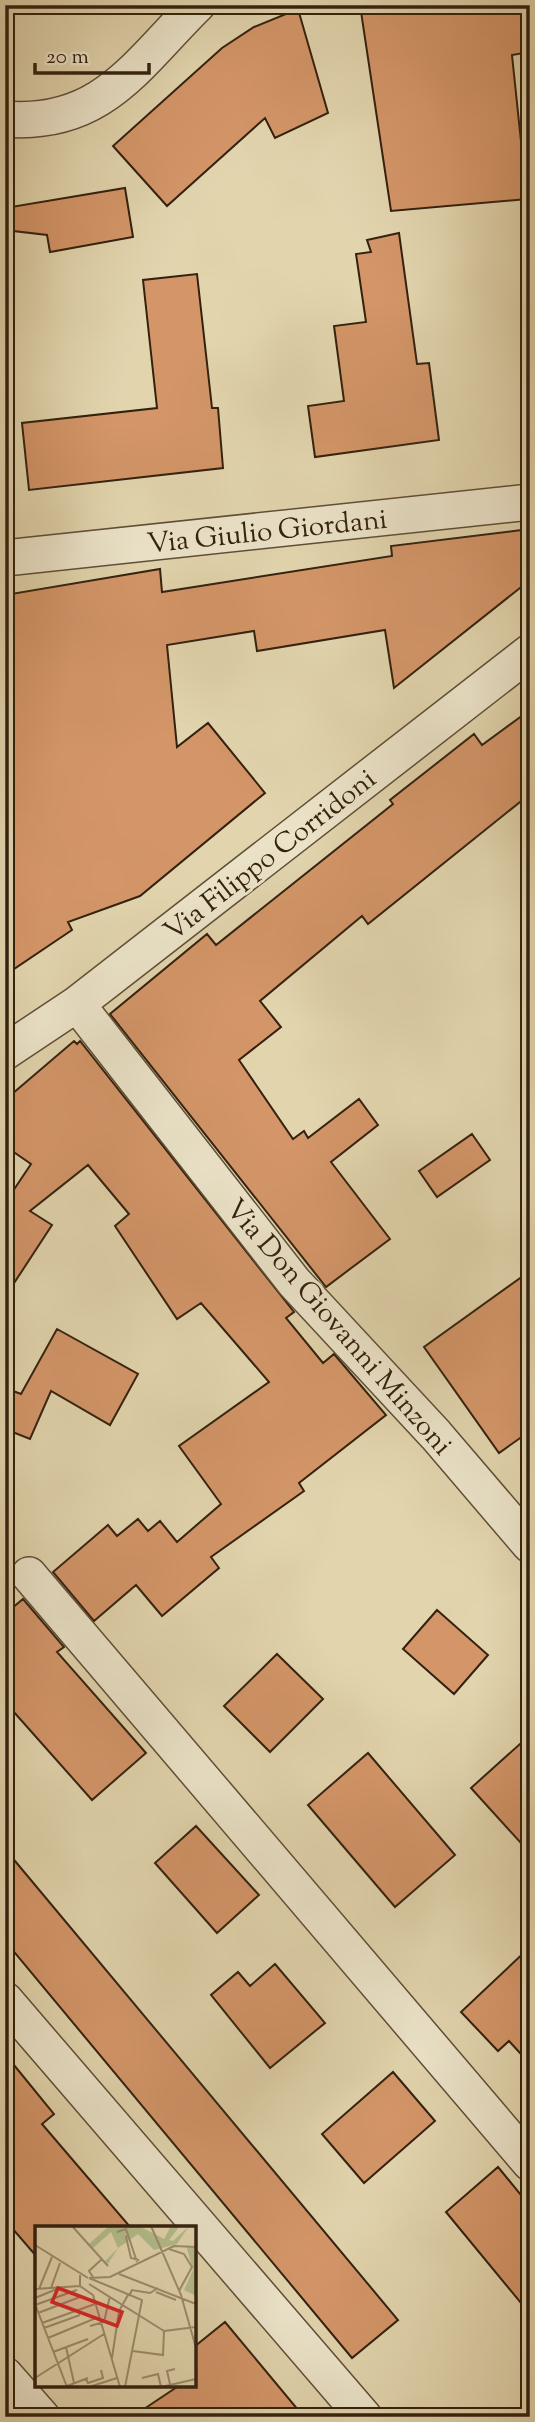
<svg xmlns="http://www.w3.org/2000/svg" width="535" height="2422" viewBox="0 0 535 2422" font-family="'Sorts Mill Goudy',serif">
<style>
.building{fill:#d49669;stroke:#33210f;stroke-width:2}
.lines{fill:none;stroke-linecap:round;stroke-linejoin:round}
.minor-casing{stroke:#5f4e37;stroke-width:38}
.minor{stroke:#ece4ca;stroke-width:35}
.labels{text-anchor:middle;stroke-width:6;stroke-linejoin:round;paint-order:stroke}
.street-label{font-size:28px;fill:#33210f;stroke:#ece4ca}
.inset-road{fill:none;stroke:#9c8d6e;stroke-width:2}
.view{fill:#d62828;fill-opacity:0.15;stroke:#d62828;stroke-width:3.5}
.inset-edge{fill:none;stroke:#33210f;stroke-width:3.5}
</style>
<rect width="100%" height="100%" fill="#e2d5ae"/>
<filter id="stains"><feTurbulence type="fractalNoise" baseFrequency=".00286" numOctaves="4"/><feColorMatrix values="0 0 0 0 .2 0 0 0 0 .09 0 0 0 0 .02 0 0 0 .5 -.17"/></filter>
<radialGradient id="worn" r=".72"><stop offset=".6" stop-color="#630" stop-opacity="0"/><stop offset="1" stop-color="#630" stop-opacity=".3"/></radialGradient>
<!-- building -->
<path class="building" d="M360,5H530V52L512,55L527,199L391,211Z
M298,9L328,113L275,138L265,118L167,206L113,146L222,48L254,27Z
M125,188L133,237L50,252L47,235L5,230V208Z
M399,233L417,364L429,363L439,440L315,457L308,406L344,401L334,326L366,322L356,254L371,252L367,240Z
M197,274L212,408H218L223,468L29,490L22,423L157,408L143,280Z
M530,529V580L394,688L385,630L257,651L254,631L167,645L177,747L208,723L265,793L140,896L68,922L72,930L5,975V595L160,569L162,592L392,556L391,546Z
M530,710V794L368,924L362,916L260,1001L281,1027L239,1060L293,1139L304,1131L308,1138L359,1099L378,1125L331,1162L390,1239L326,1287L110,1014L207,934L216,945L393,804L390,800L474,734L482,745Z
M74,1041L77,1044L80,1041L294,1312L286,1318L323,1363L334,1354L386,1415L299,1483L304,1491L211,1557L219,1568L162,1616L136,1585L94,1621L53,1572L108,1525L117,1536L138,1519L148,1531L160,1521L177,1542L221,1504L179,1446L269,1382L201,1303L177,1319L115,1226L129,1214L88,1165L30,1211L52,1225L5,1297V1195L9,1197L31,1164L5,1146V1100Z
M472,1134L490,1160L437,1197L419,1171Z
M530,1271V1431L499,1453L424,1347Z
M57,1329L138,1374L110,1425L51,1391L30,1439L5,1429V1388L21,1394Z
M23,1599L64,1647L57,1652L146,1753L92,1800L5,1702V1614Z
M437,1610L488,1655L454,1694L403,1649Z
M277,1654L323,1699L270,1752L224,1706Z
M530,1735V1853L471,1788Z
M368,1753L455,1855L395,1907L308,1805Z
M196,1826L259,1895L217,1933L155,1863Z
M5,1849L398,2320L352,2358L5,1941Z
M530,1947V2064L509,2041L498,2051L461,2012Z
M275,1964L325,2023L270,2068L211,1995L238,1972L250,1986Z
M5,2054L54,2114L42,2124L131,2228H37V2257L5,2220Z
M393,2072L435,2121L364,2183L322,2134Z
M498,2167L530,2206V2314L446,2212Z
M225,2322L304,2417H132L180,2385H194V2347Z"/>
<g class="lines">
<defs>
<path id="minor" d="M5,119C102,127 137,64 197,5
M5,558L530,502
M77,1004L294,1282L436,1435L530,1545
M5,1052L77,1004L530,652
M29,1575L530,2163
M5,2000L364,2417
M5,2375L42,2417"/>
</defs>
<!-- minor casing -->
<use href="#minor" class="minor-casing"/>
<!-- minor -->
<use href="#minor" class="minor"/>
</g>
<g class="labels">
<!-- street labels -->
<g class="street-label">
<text transform="translate(267 530) rotate(-6)" y="10">Via Giulio Giordani</text>
<text transform="translate(269 854) rotate(-38)" y="10">Via Filippo Corridoni</text>
<text transform="translate(340 1326) rotate(49)" y="10">Via Don Giovanni Minzoni</text>
</g>
</g>
<!-- overview -->
<g transform="translate(35 2226)">
<rect width="161" height="161" fill="#e2d5ae"/>
<path d="M74,0H104L129,13L136,0H145L134,14L138,15L154,0L142,18L119,24L103,8L83,22L73,38L70,35L83,22L76,6L58,22L54,18ZM151,19L161,23V70L149,64L158,44Z" fill="#b3bd8b"/>
<path class="inset-road" d="M37,0L73,40M116,0L146,69L161,122M82,6L91,3L102,36M94,9L91,11L96,32L104,34M0,19L53,52M134,23L149,28L157,41L144,65M84,48L161,78M45,49V60L58,69L85,161M58,51L54,45L67,33M54,52L107,74L90,161M54,52L75,51L139,20L161,21M54,58L129,105M16,62L25,37M0,63L45,60M4,63L17,31M121,66L141,74M94,70L97,64L115,67L123,62M0,72L22,63M0,78L32,161M0,79L42,64M3,87L45,71M7,97L60,78M55,100L69,96L75,70M9,102L45,89M129,105L161,101M13,112L61,92M31,121L39,157M98,125L128,129L129,105M18,126L53,113M77,132L84,85L93,69M0,152L69,108M107,152L123,148L126,161M51,153L53,157L68,152L66,144M135,158L132,145L140,143M32,160L53,152M57,160L82,152M126,161L161,153"/>
<path class="view" d="M23,62L87,86L82,100L17,76Z"/>
<rect width="161" height="161" class="inset-edge"/>
</g>
<!-- margin -->
<rect width="535" height="2422" fill="none" stroke="#e2d5ae" stroke-width="28"/>
<rect x="7" y="7" width="521" height="2408" fill="none" stroke="#33210f" stroke-width="3.5"/>
<rect x="14" y="14" width="507" height="2394" fill="none" stroke="#33210f" stroke-width="2"/>
<!-- scale -->
<path d="M35 63v10h114v-10" fill="none" stroke="#33210f" stroke-width="3.5"/>
<text x="46" y="63" font-size="21" fill="#33210f" stroke="#ece4ca" stroke-width="5" paint-order="stroke">20 m</text>
<rect width="100%" height="100%" filter="url(#stains)"/>
<rect width="100%" height="100%" fill="url(#worn)"/>
</svg>
